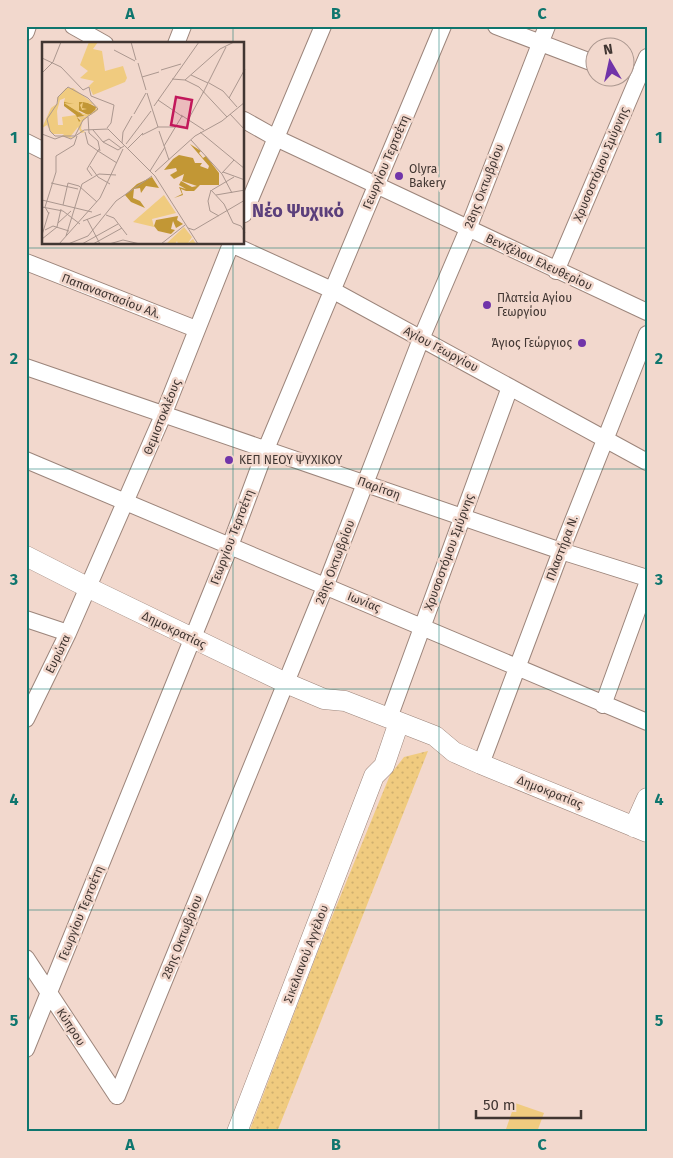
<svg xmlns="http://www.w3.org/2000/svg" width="673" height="1158" viewBox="0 0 673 1158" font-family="'Fira Sans',sans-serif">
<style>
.grass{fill:url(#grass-dots)}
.pitch{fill:#f0cb7f}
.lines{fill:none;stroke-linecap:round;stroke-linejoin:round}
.minor-casing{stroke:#9c857b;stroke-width:18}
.tertiary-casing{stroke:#9c857b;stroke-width:21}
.minor{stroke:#fff;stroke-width:16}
.tertiary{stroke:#fff;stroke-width:20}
.grid{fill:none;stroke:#0f766e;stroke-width:1;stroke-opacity:0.55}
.poi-dot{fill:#7134a9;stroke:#f2d8cd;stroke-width:2}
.labels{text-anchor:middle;stroke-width:5;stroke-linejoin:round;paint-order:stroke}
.street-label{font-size:12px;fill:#413632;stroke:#f2d8cd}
.poi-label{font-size:12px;fill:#413632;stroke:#f2d8cd;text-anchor:start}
.district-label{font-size:18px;font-weight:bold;fill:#5b3f7b;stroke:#f2d8cd}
.inset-road{fill:none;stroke:#ab978f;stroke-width:1}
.view{fill:#c2185b;fill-opacity:0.15;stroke:#c2185b;stroke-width:2.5}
.inset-edge{fill:none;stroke:#413632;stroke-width:2.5}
.neatline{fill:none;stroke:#0f766e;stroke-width:2}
.grid-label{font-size:16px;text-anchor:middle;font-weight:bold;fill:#0f766e}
</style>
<defs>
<pattern id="grass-dots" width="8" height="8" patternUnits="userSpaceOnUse" patternTransform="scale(1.25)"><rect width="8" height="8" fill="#f0cb7f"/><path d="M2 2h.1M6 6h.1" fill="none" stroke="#cfaf6e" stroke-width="1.8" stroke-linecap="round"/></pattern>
</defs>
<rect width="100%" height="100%" fill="#f2d8cd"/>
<!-- grass -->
<path class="grass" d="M428,751L277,1132H249L318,951L390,775L404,757Z"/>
<!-- pitch -->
<path class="pitch" d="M515,1103L544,1113L537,1132H505Z"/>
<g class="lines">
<defs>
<path id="minor" d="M73,26L105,44
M496,26L596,64
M26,32L28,26
M176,44L183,26
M244,120L276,138L647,312
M26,142L44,151
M244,214L323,26
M231,244L332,290L647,462
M26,262L196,329
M556,271L647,57
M26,367L561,551L647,578
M26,460L647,722
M26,619L68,633
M603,705L647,584
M389,718L510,387
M26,719L68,633L164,413L231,244
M481,764L561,551L647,334
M26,958L117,1096
M26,1049L230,546L266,449L443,26
M117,1096L325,587L421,339L468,229L547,26"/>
<path id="tertiary" d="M26,556L89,588L286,683L324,699L345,701L435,736L454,752L481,764L647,832
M634,827L647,798
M237,1132L374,776L384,766L399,722"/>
</defs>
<!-- minor casing -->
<use href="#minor" class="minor-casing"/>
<!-- tertiary casing -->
<use href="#tertiary" class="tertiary-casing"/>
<!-- minor -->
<use href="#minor" class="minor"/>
<!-- tertiary -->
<use href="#tertiary" class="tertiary"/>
</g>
<!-- grid -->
<path class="grid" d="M233,26V44M439,26V1132M233,244V1132M26,248H647M26,469H647M26,689H647M26,910H647"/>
<!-- markers -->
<g class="poi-dot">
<circle cx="399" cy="176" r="5"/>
<circle cx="487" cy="305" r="5"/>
<circle cx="582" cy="343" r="5"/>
<circle cx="229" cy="460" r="5"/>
</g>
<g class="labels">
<!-- street labels -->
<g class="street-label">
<text transform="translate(386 162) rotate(-67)" y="4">Γεωργίου Τερτσέτη</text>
<text transform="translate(601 164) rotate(-67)" y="4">Χρυσοστόμου Σμύρνης</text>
<text transform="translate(484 186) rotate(-69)" y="4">28ης Οκτωβρίου</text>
<text transform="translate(539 262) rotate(25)" y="4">Βενιζέλου Ελευθερίου</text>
<text transform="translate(111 296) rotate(21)" y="4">Παπαναστασίου Αλ.</text>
<text transform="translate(441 349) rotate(28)" y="4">Αγίου Γεωργίου</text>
<text transform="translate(162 417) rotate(-68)" y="4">Θεμιστοκλέους</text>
<text transform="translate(379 488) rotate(20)" y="4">Παρίτση</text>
<text transform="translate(232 537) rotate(-69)" y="4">Γεωργίου Τερτσέτη</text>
<text transform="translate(562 548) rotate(-69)" y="4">Πλαστήρα Ν.</text>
<text transform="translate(449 552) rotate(-70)" y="4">Χρυσοστόμου Σμύρνης</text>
<text transform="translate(335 562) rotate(-69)" y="4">28ης Οκτωβρίου</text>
<text transform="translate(364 602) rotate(22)" y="4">Ιωνίας</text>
<text transform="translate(174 630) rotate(26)" y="4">Δημοκρατίας</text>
<text transform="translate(58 654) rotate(-64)" y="4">Ευρώτα</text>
<text transform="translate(550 792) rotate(22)" y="4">Δημοκρατίας</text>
<text transform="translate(81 913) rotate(-68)" y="4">Γεωργίου Τερτσέτη</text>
<text transform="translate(182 937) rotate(-68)" y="4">28ης Οκτωβρίου</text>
<text transform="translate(306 954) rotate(-69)" y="4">Σικελιανού Αγγέλου</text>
<text transform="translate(71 1027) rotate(57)" y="4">Κύπρου</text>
</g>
<!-- poi labels -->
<g class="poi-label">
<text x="409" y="173">Olyra<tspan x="409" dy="14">Bakery</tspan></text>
<text x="497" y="302">Πλατεία Αγίου<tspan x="497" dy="14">Γεωργίου</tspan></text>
<text x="572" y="347" text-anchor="end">Άγιος Γεώργιος</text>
<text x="239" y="464">ΚΕΠ ΝΕΟΥ ΨΥΧΙΚΟΥ</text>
</g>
<!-- district labels -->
<g class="district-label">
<text x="298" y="217">Νέο Ψυχικό</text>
</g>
</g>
<!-- overview -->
<g transform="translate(42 42)">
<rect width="202" height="202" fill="#f2d8cd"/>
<path d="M47,0H56L51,7L60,9L63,29L81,24L85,36L83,40L51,53L47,44L52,39L38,36L46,29L38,23ZM142,185L150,195L146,201L151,197L154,202H136L135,199L133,202H124Z" fill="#f0cb7f"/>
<path d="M23,49L54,65L53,70L46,73L24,62L44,74L35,75L39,79L36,85H26L34,73L22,64V60L24,57L41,60L26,55ZM148,102L159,109L157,111L161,116L164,114L177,131V143H158L152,149H144L139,147L141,153L132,156L140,152L137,145L144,147L137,143L139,139L150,145L155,144L140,139L142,132L132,137L128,133L135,129L134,126L122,128L131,117L137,113L151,116L153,121H160L158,124L166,127L167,124ZM110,135L117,146L104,144L99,151L98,146L92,147L91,156L98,159L103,166L89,160L83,153L95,142ZM136,174L135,178L141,182L134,186L131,179L129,187L133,188L129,192L116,189L112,184L114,178Z" fill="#c29735"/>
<path d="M24,46H31L56,65L38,82L40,80L39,87L43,90L39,91L36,85L28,95H34L28,96L20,94L22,92H10L5,83L0,86L9,66L16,61L15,56ZM23,56L22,60L32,62L22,61L44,75H36L39,78L37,80L34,73L20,75L21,83H16L15,69L18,58ZM41,60L54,63L56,68L49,73L37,71V60H41L38,63L40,68L45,67L40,66ZM122,153L134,171L110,177L112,185L91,180Z" fill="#f0cb7f" fill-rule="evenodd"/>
<path class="inset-road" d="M89,0L94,18M72,8L93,19M0,16L19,25L41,48L47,45L49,54L72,63L69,81L65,86M11,20L19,0M96,21L104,48M119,28L139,22M0,31L11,20M149,33L166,41M100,35L117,30M130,37L143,38L178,7L192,0M143,38L157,45L185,75M167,41L181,49L195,65M26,45L46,56L56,67L41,78L33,94H13L8,89L5,77L15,62L16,55ZM105,51L116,85M161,51L184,5M187,56L203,27M116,58L141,75M112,64L157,0M92,72L104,51M188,72L203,88M139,73L162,88M46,75L47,91L56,99L58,109M146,78L162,49M66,87L113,134L156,202M51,88L61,100L67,97L79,106L82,104M117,89L127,118M43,90L46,102L56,109M158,90L203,127M0,92L13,97L21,94L29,97L42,88L66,87M100,93L116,85H134M149,98L180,132L190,151M61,100L76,108L79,106M80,101L81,90L90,74M84,102L109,69M122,104L140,74M85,107L101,91M56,109L75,121M48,124L56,135L68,142M108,129L123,105M113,130L153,94L180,79L203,60M181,130L203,138M180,131L192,118M50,134L45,127L57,107M9,141L36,147M170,148L192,135M174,153L203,148M0,158L50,170M21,163L26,141L37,144L55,160M0,165L21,169L38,182M7,172L3,165L14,130V114L32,103L35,94M64,173L72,176L85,193M177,174L168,169L166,159L169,148L182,162L191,181L199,184L203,191M45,177L58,202M41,179L59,172M16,181L29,169M146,186L152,188L203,158M3,188L11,184L27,189M0,193L7,170M24,194L40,142L57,132L74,133M0,197L15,185L19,167M17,202L58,156L81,107M26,202L46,194L74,159L110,134M40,202L76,182M51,202L80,186M67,202L81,198L98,202M119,202L143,183"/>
<path class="view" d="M134,55L150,58L145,86L129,83Z"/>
<rect width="202" height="202" class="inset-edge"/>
</g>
<!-- border -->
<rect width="673" height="1158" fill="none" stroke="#f2d8cd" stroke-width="55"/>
<!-- north arrow -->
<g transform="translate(610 62) rotate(351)"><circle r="24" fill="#f2d8cd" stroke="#ab978f"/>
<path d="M0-4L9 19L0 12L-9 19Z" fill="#7134a9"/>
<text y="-8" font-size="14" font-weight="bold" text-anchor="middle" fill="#413632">N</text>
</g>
<!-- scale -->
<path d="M476 1110v8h105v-8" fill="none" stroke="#413632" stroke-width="2.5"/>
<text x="483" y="1110" font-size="15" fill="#413632" stroke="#f2d8cd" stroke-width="4" paint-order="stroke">50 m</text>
<rect x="28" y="28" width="618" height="1102" class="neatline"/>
<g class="grid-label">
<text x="130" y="19">A</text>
<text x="336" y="19">B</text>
<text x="542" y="19">C</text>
<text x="14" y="143">1</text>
<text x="659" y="143">1</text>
<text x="14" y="364">2</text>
<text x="659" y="364">2</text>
<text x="14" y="585">3</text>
<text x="659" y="585">3</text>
<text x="14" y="805">4</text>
<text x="659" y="805">4</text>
<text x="14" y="1026">5</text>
<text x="659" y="1026">5</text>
<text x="130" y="1150">A</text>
<text x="336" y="1150">B</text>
<text x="542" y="1150">C</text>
</g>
</svg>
